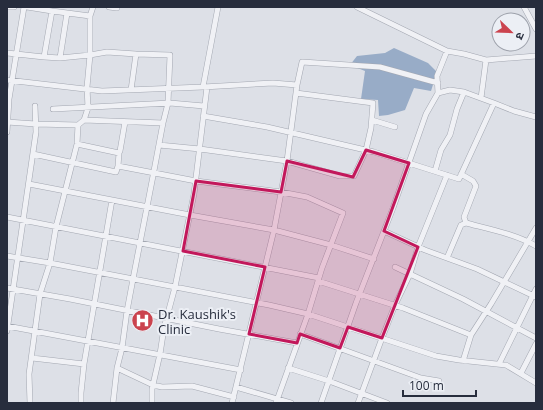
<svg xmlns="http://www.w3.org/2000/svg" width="543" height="410" viewBox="0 0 543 410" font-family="'Open Sans','Noto Sans Devanagari',sans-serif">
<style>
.water{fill:#98acc7}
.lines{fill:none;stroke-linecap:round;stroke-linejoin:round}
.street-casing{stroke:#a3a7b1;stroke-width:6}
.street{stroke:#f0f1f5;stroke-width:5}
.marked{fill:#c2185b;fill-opacity:0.2;stroke:#c2185b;stroke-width:3;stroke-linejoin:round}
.labels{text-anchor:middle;stroke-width:4;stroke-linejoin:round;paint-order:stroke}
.poi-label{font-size:13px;fill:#272d3d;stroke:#eceff5;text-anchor:start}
</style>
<rect width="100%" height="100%" fill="#dde0e7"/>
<!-- water -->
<path class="water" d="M394,48L428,63L437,72L431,91L414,88L405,110L388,115L379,116L378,100L361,99L365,71L350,65L357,56L385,53Z"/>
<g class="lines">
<defs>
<path id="street" d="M7,7H14
M27,7L52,11L90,16
M109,7L117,8V7
M357,7L447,51L464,54L486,60
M524,7L536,29
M7,53L44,57L60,58L90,55L107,52L136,54L170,55L168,103L163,123L153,176L133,279L127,311L122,348L117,368L113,403
M44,57L52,11
M60,58L67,13
M7,80L102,91L203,87L273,83L297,85L287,161L274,230L232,403
M297,85L302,62L380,67L438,83
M203,87L218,7
M131,90L136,54
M438,93L437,76L447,51
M481,98L486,60L536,56
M53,109L170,103L204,106
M203,116L267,127L374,152L459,179L494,103
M84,120L88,108L87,87L90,55V16L93,7
M372,120L395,127
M7,122L36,124L78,125L84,120L163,123
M7,132L9,99L24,7
M77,144L119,153
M159,145L200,149L287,161L340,176H354L366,150L371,128L373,103L296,93
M33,154L116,172L118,166L196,181L281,192L307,197L343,213L322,268L308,314L276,403
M118,166L119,153L120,151L125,122
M435,171L441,150L450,135L457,109L464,92
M461,174L473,181L476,186L464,217L466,223
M29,184L190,215L274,230L331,245L374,259
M7,217L319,278
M384,231L425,250L477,269L536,297
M7,256L50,263L269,305L308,314L436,356L459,360L506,365L536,383
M447,258L461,225L466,223C489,229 515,234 536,246
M395,267L463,299L536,338
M318,281L403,308L471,335
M7,288L70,299L219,329L297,343
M7,326L241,370
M7,331L36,132L35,106
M300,334L421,378L439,381
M32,358L84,364
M463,361L471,335L491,304L536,228
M499,364L536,289
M117,368L153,385L162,387L192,386L234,397
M288,368L329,381L387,403
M521,373L536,344
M236,387L291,403
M30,403L29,374L40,294L50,263L56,227L77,144L78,125
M81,403V393L84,364L112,200
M152,403V389L160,354L164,328L175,287L194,194L207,87
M321,403L356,303L393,208L426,114L438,93L450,90L464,92L494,103L514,111L536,117
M358,403L382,338L395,305L410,274L418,247L447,175"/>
</defs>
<!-- street casing -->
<use href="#street" class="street-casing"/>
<!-- street -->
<use href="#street" class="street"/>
</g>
<!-- marked area -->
<path class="marked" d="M366,150L409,163L384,231L418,247L382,338L348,327L340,348L300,334L297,343L249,334L265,267L183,251L196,181L281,192L287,161L353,177Z"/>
<!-- icons -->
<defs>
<symbol id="hospital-disc" viewBox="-11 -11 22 22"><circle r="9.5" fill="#cb434e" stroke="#eceff5"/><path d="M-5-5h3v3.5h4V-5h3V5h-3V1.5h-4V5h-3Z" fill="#fff"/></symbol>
</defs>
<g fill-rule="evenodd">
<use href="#hospital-disc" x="130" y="308" width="25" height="25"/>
</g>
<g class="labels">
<!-- poi labels -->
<g class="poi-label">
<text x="158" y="319">Dr. Kaushik's<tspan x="158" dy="15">Clinic</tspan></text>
</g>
</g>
<!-- border -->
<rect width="543" height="410" fill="none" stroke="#272d3d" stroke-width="16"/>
<!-- north arrow -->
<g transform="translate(511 32) rotate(113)"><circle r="19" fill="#eceff5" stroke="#9da1ab"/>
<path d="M0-3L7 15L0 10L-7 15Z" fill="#cb434e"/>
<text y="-6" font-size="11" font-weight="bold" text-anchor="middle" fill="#272d3d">उ</text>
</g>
<!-- scale -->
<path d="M403 390v6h73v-6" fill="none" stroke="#272d3d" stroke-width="2"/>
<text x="409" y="390" font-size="12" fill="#272d3d" stroke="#eceff5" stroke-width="3" paint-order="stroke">100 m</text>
</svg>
